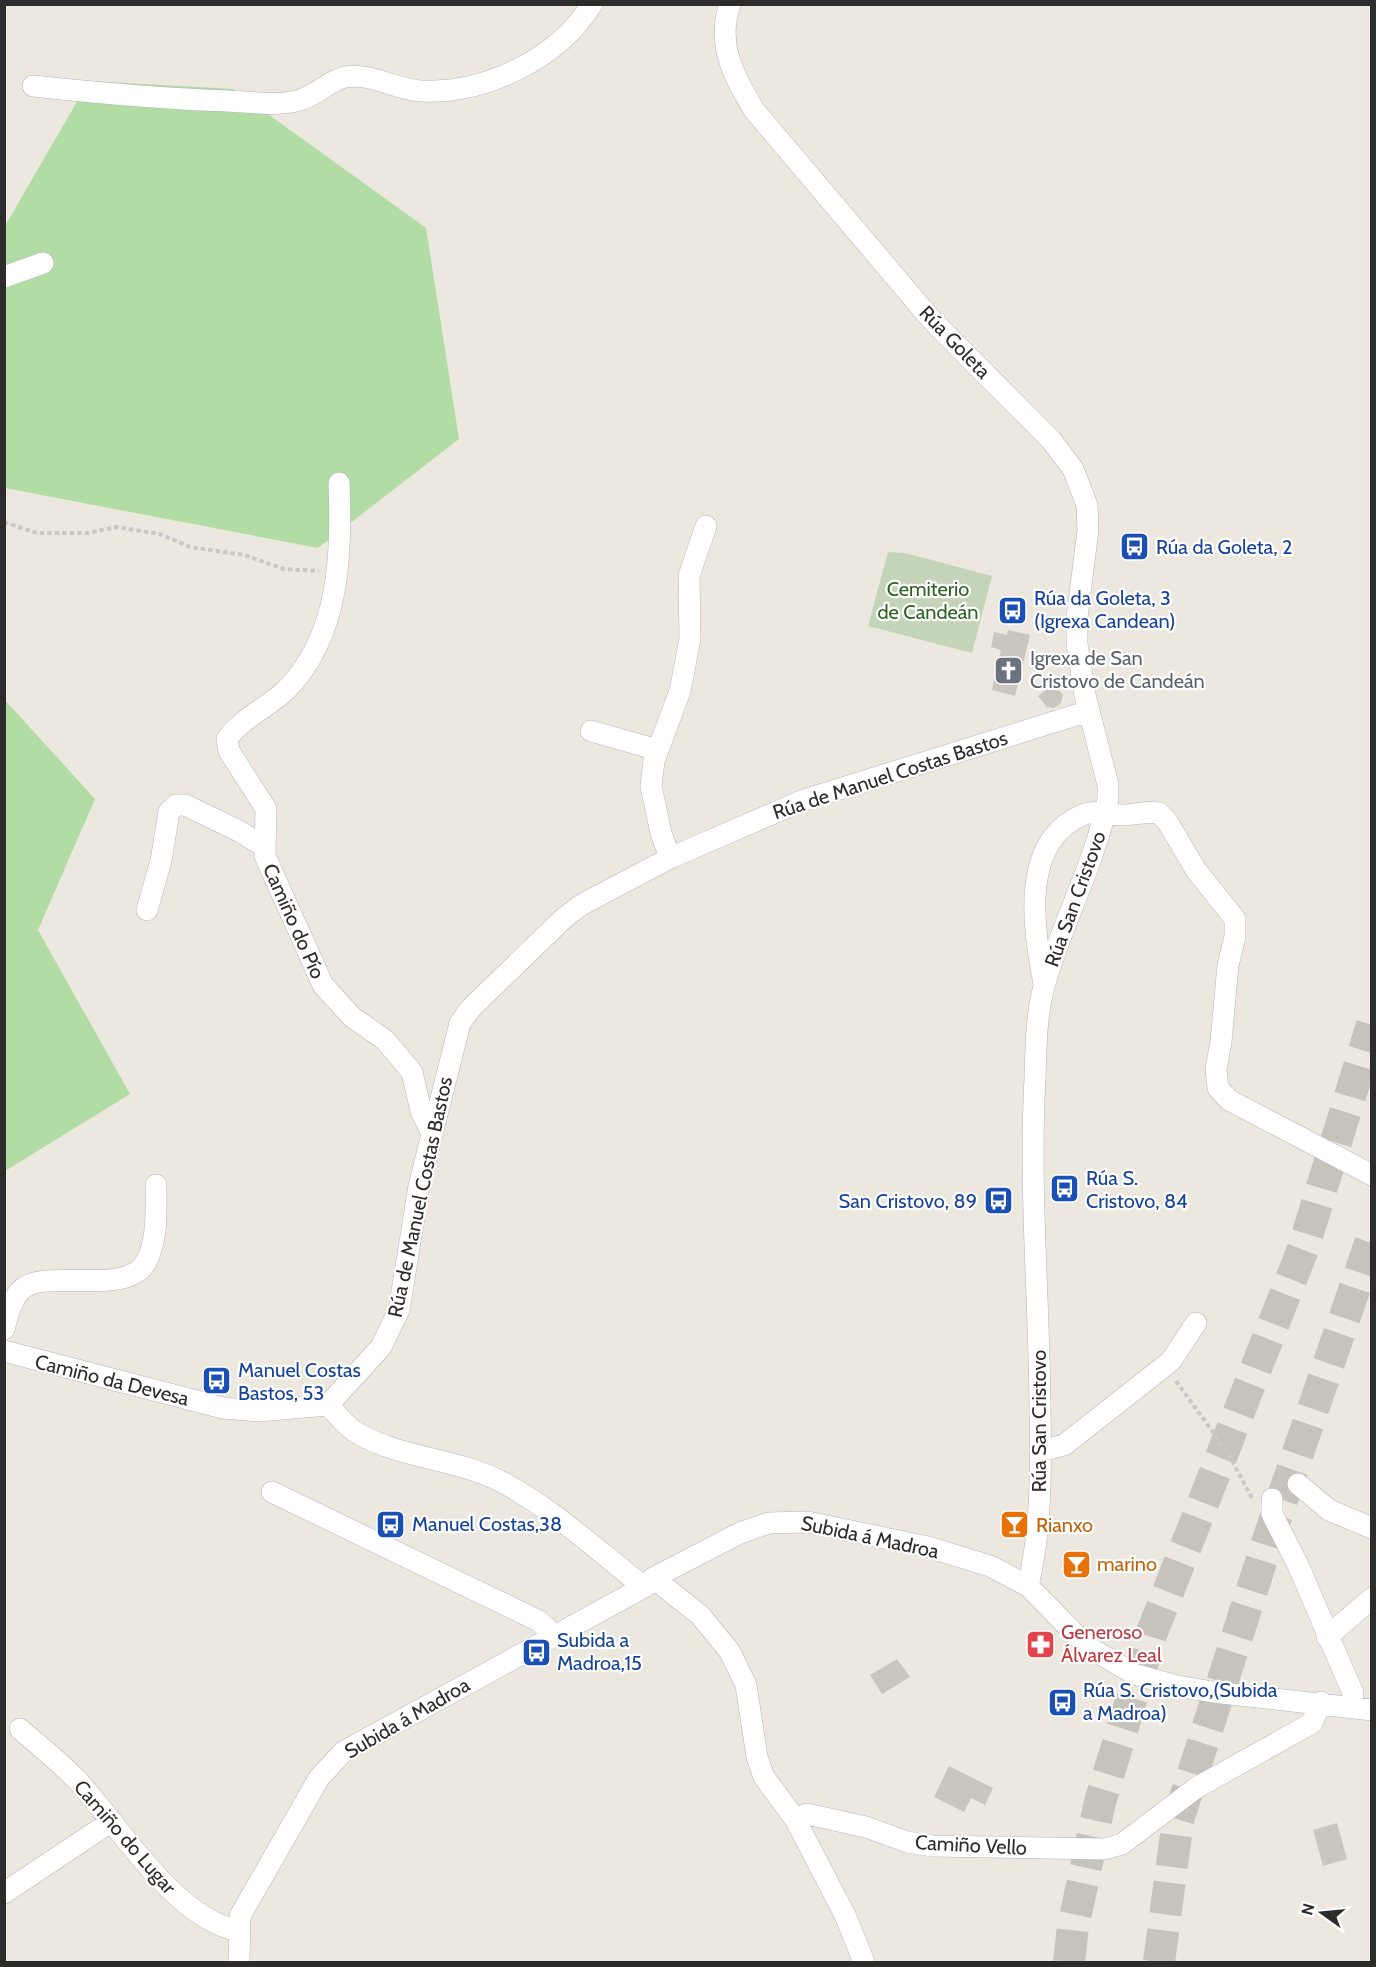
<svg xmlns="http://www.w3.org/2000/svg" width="1376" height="1967" viewBox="0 0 1376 1967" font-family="Cabin,sans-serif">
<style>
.green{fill:#b1dca3}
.cemetery{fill:#c4d4b9}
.building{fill:#c8c6be}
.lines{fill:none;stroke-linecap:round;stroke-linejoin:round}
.highway-tunnel{stroke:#c6c2bc;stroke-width:32;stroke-dasharray:32 16;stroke-linecap:butt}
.minor-casing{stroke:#b4b5be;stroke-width:22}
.path{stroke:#c8c8c8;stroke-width:4;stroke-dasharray:4.5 3;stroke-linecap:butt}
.minor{stroke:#fff;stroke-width:21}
.labels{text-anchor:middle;stroke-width:4.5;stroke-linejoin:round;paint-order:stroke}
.street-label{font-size:20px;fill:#2c2c2c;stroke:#fff}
.transit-label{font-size:20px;fill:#164399;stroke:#fff;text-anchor:start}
.park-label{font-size:20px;fill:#2b6223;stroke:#fff}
.worship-label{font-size:20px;fill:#5b616d;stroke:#fff;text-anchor:start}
.food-label{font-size:20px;fill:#c56008;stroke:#fff;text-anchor:start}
.health-label{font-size:20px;fill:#be3a42;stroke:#fff;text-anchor:start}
</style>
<rect width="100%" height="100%" fill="#ece8e0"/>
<!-- green -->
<path class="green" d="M89,81L233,89L426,228L459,439L318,548L5,488V226Z
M4,699L95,799L38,930L130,1094L5,1171Z"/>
<!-- cemetery -->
<path class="cemetery" d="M888,552L905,553L992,576L972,653L868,626Z"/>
<!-- building -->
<path class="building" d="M1008,630L1030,635L1015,696L992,690L1001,650L991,647L994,632L1007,635Z
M1049,687L1057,688L1063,695L1061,703L1054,708L1047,707L1038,696Z
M897,1659L910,1677L882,1694L870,1675Z
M949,1766L993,1788L985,1805L971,1798L964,1812L934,1797Z
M1337,1823L1347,1859L1323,1866L1313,1830Z"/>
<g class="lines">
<!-- highway-tunnel -->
<path class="highway-tunnel" d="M1069,1962L1073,1927L1100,1802L1151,1635L1303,1249L1372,1025
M1159,1962L1178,1820L1269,1537L1372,1238"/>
<defs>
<path id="minor" d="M730,4C716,45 734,76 754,110L930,318L1051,440L1073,469L1087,505L1088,530L1077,617V644L1085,695L1108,785V799C1095,863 1063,921 1045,983C1036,1013 1036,1048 1035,1078C1029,1187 1039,1296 1040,1405C1041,1465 1042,1527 1028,1586
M33,86C98,93 163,99 228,101C250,102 275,106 296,101C313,98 328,81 345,77C370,72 396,90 421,91C485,94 558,59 592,4
M4,277L43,263
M339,483C342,553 340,636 286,690C267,708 242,718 227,739L229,751L266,809L265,856L323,985L352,1017L385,1040L412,1072L421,1111L432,1134
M591,731L658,750
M670,858L661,833L651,786L654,761L680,691L690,639L689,576L706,526
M147,910L161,861L169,812L176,805H185L239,831L265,847
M1044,984C1034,930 1018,840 1085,814C1096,810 1111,815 1122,815C1135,815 1146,811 1159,813L1167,821L1196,870L1235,919V937L1228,965L1221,1042L1216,1069L1218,1088L1229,1100L1372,1175
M4,1329C8,1315 10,1302 20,1291C41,1266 127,1298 146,1262C158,1239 156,1211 156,1185
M4,1351L223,1408L258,1411L328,1405
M328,1405L381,1347L399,1310L419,1186L460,1023L471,1008L564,918L581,905L670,858L804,800L1089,711
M328,1405C336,1413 344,1424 354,1431C397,1458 455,1458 500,1481C552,1508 598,1551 644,1587
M1040,1451L1064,1445L1171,1361L1196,1323
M1298,1484L1329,1510L1372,1528
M272,1492L539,1621L555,1636
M1272,1499V1514L1298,1565L1353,1693L1352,1706
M653,1578L700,1615L730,1652L746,1685L757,1757L764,1777L795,1819L807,1814L866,1827L907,1842L933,1846L1105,1849L1122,1844L1196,1788L1312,1723L1321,1702
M1327,1637L1372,1598
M20,1729C39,1746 60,1762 78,1781C121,1828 175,1919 239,1931
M795,1819L845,1915L864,1962
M4,1893L112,1821
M239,1962L240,1916L319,1778L343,1752L644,1587L653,1578L740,1533L769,1523L807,1522L928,1547L990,1566L1028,1586L1087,1646L1134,1674L1177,1686L1213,1692L1372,1710"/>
</defs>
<!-- minor casing -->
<use href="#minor" class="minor-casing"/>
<!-- path -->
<path class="path" d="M4,522L37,533H88L116,527L160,534L190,547L244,555L284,569L319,571
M1176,1381L1228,1453L1253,1500"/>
<!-- minor -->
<use href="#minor" class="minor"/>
</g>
<!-- icons -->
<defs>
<symbol id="bus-square" viewBox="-11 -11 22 22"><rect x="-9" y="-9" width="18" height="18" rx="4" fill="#1a4fb4" stroke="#fff"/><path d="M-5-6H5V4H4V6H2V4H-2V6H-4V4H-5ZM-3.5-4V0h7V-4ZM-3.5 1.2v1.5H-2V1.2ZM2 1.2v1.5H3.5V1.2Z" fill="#fff"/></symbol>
<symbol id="church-square" viewBox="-11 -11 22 22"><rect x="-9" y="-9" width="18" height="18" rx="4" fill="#6b7280" stroke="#fff"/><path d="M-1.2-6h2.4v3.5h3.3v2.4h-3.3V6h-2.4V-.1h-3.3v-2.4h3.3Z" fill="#fff"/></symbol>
<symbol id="bar-square" viewBox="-11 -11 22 22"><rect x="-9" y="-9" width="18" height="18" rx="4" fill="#e8710a" stroke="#fff"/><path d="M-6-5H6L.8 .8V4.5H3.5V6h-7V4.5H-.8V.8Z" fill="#fff"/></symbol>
<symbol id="pharmacy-square" viewBox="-11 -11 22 22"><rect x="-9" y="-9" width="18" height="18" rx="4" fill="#e0444e" stroke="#fff"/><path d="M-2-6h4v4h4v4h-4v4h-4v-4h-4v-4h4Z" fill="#fff"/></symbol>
</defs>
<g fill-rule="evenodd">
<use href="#bus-square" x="1118" y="530" width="33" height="33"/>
<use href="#bus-square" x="996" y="594" width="33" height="33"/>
<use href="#church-square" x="992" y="654" width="33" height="33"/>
<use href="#bus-square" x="1048" y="1172" width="33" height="33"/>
<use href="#bus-square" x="982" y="1184" width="33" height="33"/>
<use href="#bus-square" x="200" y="1364" width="33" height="33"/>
<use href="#bus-square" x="374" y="1508" width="33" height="33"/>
<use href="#bar-square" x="998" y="1508" width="33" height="33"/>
<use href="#bar-square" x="1060" y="1548" width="33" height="33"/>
<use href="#pharmacy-square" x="1024" y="1628" width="33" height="33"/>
<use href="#bus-square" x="520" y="1636" width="33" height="33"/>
<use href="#bus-square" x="1046" y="1686" width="33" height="33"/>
</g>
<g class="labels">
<!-- street labels -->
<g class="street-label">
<text transform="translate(955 342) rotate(46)" y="7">Rúa Goleta</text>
<text transform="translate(890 775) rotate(-18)" y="7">Rúa de Manuel Costas Bastos</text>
<text transform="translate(1075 899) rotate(-70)" y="7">Rúa San Cristovo</text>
<text transform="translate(294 921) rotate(66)" y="7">Camiño do Pío</text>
<text transform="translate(420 1197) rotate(-78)" y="7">Rúa de Manuel Costas Bastos</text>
<text transform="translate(112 1380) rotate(14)" y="7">Camiño da Devesa</text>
<text transform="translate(1039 1421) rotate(-90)" y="7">Rúa San Cristovo</text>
<text transform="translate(870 1537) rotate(12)" y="7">Subida á Madroa</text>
<text transform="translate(407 1718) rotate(-30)" y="7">Subida á Madroa</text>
<text transform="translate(125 1837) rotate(49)" y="7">Camiño do Lugar</text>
<text transform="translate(971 1845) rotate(3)" y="7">Camiño Vello</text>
</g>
<!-- transit labels -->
<g class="transit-label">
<text x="1156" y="554">Rúa da Goleta, 2</text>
<text x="1034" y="605">Rúa da Goleta, 3<tspan x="1034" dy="23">(Igrexa Candean)</tspan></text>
<text x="1086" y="1185">Rúa S.<tspan x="1086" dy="23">Cristovo, 84</tspan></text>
<text x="977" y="1208" text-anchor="end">San Cristovo, 89</text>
<text x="238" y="1377">Manuel Costas<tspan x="238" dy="23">Bastos, 53</tspan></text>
<text x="412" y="1531">Manuel Costas,38</text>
<text x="557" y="1647">Subida a<tspan x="557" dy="23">Madroa,15</tspan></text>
<text x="1083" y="1697">Rúa S. Cristovo,(Subida<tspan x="1083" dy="23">a Madroa)</tspan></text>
</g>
<!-- park labels -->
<g class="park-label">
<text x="928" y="596">Cemiterio<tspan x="928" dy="23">de Candeán</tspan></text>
</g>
<!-- worship labels -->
<g class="worship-label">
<text x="1030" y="665">Igrexa de San<tspan x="1030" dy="23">Cristovo de Candeán</tspan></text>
</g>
<!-- food labels -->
<g class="food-label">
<text x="1036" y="1532">Rianxo</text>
<text x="1097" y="1571">marino</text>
</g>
<!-- health labels -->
<g class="health-label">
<text x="1061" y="1639">Generoso<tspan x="1061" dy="23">Álvarez Leal</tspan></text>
</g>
</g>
<!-- border -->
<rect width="1376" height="1967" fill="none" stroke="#2c2c2c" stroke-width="12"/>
<!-- north arrow -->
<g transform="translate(1322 1913) rotate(285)" stroke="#ffffff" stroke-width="4.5" paint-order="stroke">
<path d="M0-4.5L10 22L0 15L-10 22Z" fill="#2c2c2c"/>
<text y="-9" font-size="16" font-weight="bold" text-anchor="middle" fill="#2c2c2c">N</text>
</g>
</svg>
